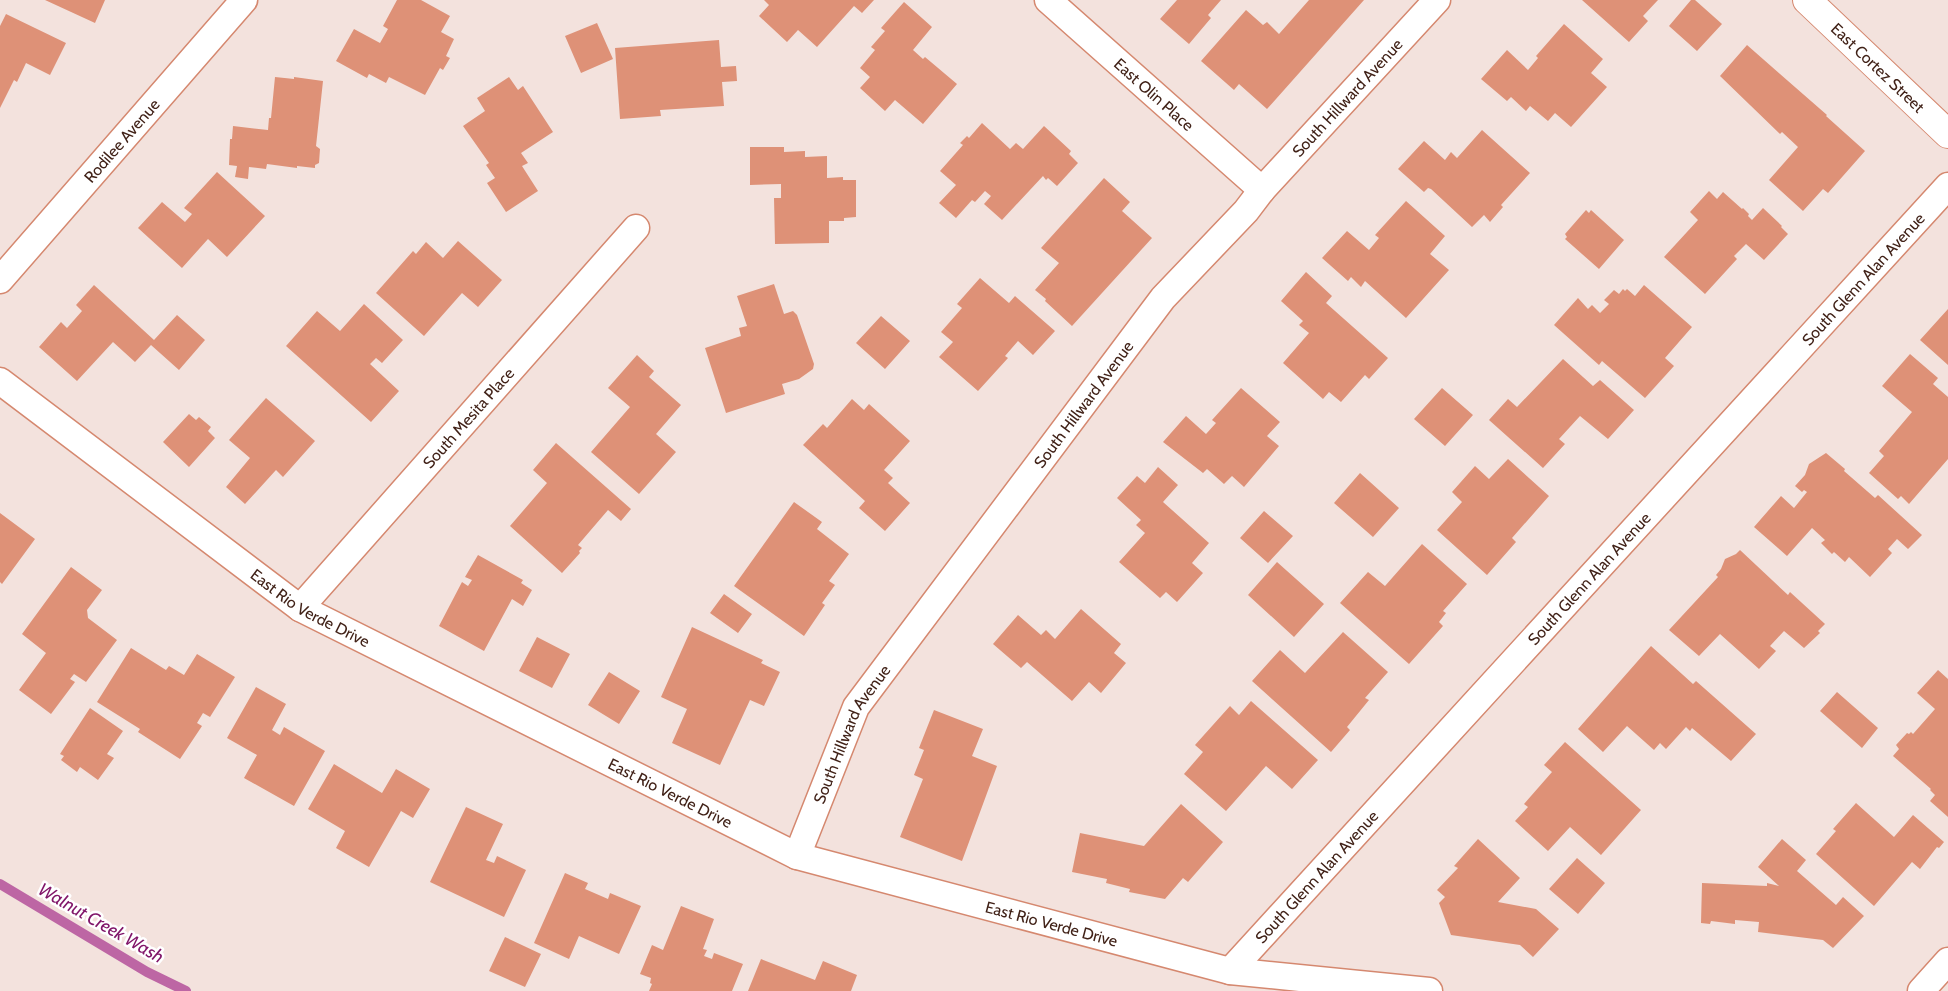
<svg xmlns="http://www.w3.org/2000/svg" width="1948" height="991" viewBox="0 0 1948 991" font-family="Cabin,sans-serif">
<style>
.lines{fill:none;stroke-linecap:round;stroke-linejoin:round}
.stream{stroke:#bd66a4;stroke-width:10}
.building{fill:#de9177}
.street-casing{stroke:#d5886f;stroke-width:29}
.secondary-casing{stroke:#d5886f;stroke-width:30}
.street{stroke:#fff;stroke-width:26}
.secondary{stroke:#fff;stroke-width:28}
.labels{text-anchor:middle;stroke-width:5;stroke-linejoin:round;paint-order:stroke}
.street-label{font-size:16px;fill:#412218;stroke:#fff}
.water-label{font-size:18px;font-style:italic;fill:#81166a;stroke:#fff}
</style>
<rect width="100%" height="100%" fill="#f3e2dd"/>
<g class="lines">
<!-- stream -->
<path class="stream" d="M0,884L147,972L186,991"/>
</g>
<!-- building -->
<path class="building" d="M45,0H105L95,23Z
M397,0H421L450,16L441,32L454,39L446,56L450,58L443,70L440,68L425,95L389,77L386,83L369,74L367,78L336,61L354,29L380,43L388,29L383,26Z
M764,0H874L862,13L854,6L817,47L798,30L787,42L759,16L769,5Z
M1177,0H1221L1208,15L1211,18L1189,44L1160,19Z
M1309,0H1364L1267,109L1239,84L1234,90L1201,61L1246,10L1263,25L1267,22L1279,34Z
M1582,0H1658L1643,16L1648,21L1629,42Z
M1691,0H1695L1722,24L1697,51L1669,26Z
M904,2L932,27L913,50L923,59L925,57L957,84L923,124L895,100L885,111L860,88L870,77L860,68L875,50L871,47L885,31L881,28Z
M6,14L66,43L50,75L26,63L17,82L14,80L0,108V26Z
M597,23L613,59L581,73L565,36Z
M1564,24L1603,59L1591,73L1607,87L1571,127L1555,113L1548,121L1530,106L1526,111L1511,97L1507,101L1481,79L1507,50L1528,70L1538,58L1536,56Z
M719,40L721,67L736,66L737,81L722,82L724,106L660,110L661,116L620,119L615,48Z
M1747,45L1827,115L1826,116L1865,151L1828,193L1823,189L1803,211L1769,180L1798,147L1782,132L1780,134L1720,76Z
M275,77L294,79V77L323,81L316,146L320,149L319,163L315,165V168L297,166V168L267,164L266,169L249,167L248,179L235,177L237,166L229,165L230,139H232L233,126L268,130L269,118H271Z
M509,77L518,90L523,86L553,132L521,153L528,163L522,166L538,191L506,212L487,183L495,178L486,165L489,163L463,126L485,111L477,98Z
M982,123L1010,149L1016,143L1023,149L1044,126L1071,151L1069,154L1078,163L1057,186L1048,178L1046,180L1043,176L1002,220L984,204L991,196L985,191L975,202L972,200L956,218L939,203L956,185L940,171L963,145L960,143L967,136L969,138Z
M1482,130L1530,173L1501,205L1503,207L1490,222L1484,215L1472,227L1431,189L1428,188L1424,192L1398,169L1424,141L1445,160L1451,152L1457,158Z
M750,147H784V152L805,151V157L827,156V178L843,177V180H856V217L844,218V221H829V243L775,244L774,198H781V184L750,185Z
M217,172L265,216L227,257L208,239L182,268L138,228L162,202L185,222L192,214L184,208Z
M1104,178L1130,202L1122,211L1152,238L1072,326L1045,301L1046,299L1035,290L1059,263L1041,248Z
M1709,191L1717,199L1723,192L1742,209L1743,208L1749,214L1748,216L1752,220L1763,208L1782,226L1781,227L1788,234L1764,260L1746,244L1734,256L1737,259L1705,294L1664,257L1698,220L1690,212Z
M1406,201L1445,236L1430,254L1449,270L1406,318L1365,281L1361,287L1351,277L1348,281L1322,258L1347,231L1369,250L1379,238L1375,235Z
M1586,210L1589,213L1591,210L1624,240L1599,269L1565,239L1567,237L1565,234Z
M458,241L502,280L478,307L462,293L424,336L376,293L413,251L416,254L426,242L443,258Z
M1306,272L1332,296L1326,303L1388,358L1369,379L1365,375L1341,402L1329,392L1323,399L1283,363L1309,333L1299,325L1303,321L1281,301Z
M980,278L1009,303L1015,296L1055,331L1033,355L1018,341L1005,356L1008,358L978,391L939,357L953,342L941,332L962,308L957,304Z
M774,284L784,314L793,311L797,315L814,364L813,369L799,379L782,384L785,394L726,413L705,348L741,336L739,328L747,326L737,296Z
M94,285L154,340L177,315L205,340L179,370L151,345L135,362L113,342L77,381L39,347L61,322L67,328L82,311L76,305Z
M1644,285L1692,327L1665,358L1674,366L1645,398L1602,361L1599,365L1554,325L1578,298L1588,309L1592,305L1600,313L1609,304L1604,300L1614,290L1619,294L1623,289L1625,291L1627,289L1635,296Z
M364,304L403,340L382,363L376,358L370,364L399,391L371,422L286,346L317,311L340,331Z
M1948,309V365L1920,340Z
M881,316L910,341L885,369L856,343Z
M1910,354L1938,378L1933,384L1948,397V459L1909,504L1901,496L1898,499L1869,473L1884,456L1879,451L1912,412L1882,386Z
M637,355L654,371L649,377L681,405L656,434L676,452L639,494L591,452L630,407L608,388Z
M1563,359L1593,386L1600,380L1634,410L1608,439L1580,416L1559,439L1565,444L1543,468L1489,420L1508,399L1517,407Z
M1241,388L1280,422L1267,436L1279,446L1244,487L1232,476L1224,484L1207,469L1203,473L1163,442L1186,416L1206,434L1216,423L1212,420Z
M1442,388L1473,415L1445,446L1414,419Z
M266,398L315,441L283,477L276,470L245,504L226,487L250,458L229,440Z
M852,399L864,410L869,404L910,441L884,470L893,478L888,483L910,503L885,531L859,508L865,501L803,445L823,424L827,428Z
M189,414L196,420L199,417L211,427L208,431L215,438L189,467L163,442Z
M556,443L631,509L621,521L608,510L578,545L582,548L579,551L580,553L562,573L510,526L547,483L533,470Z
M1826,453L1845,469L1844,471L1875,498L1878,495L1922,535L1908,549L1897,539L1888,549L1892,553L1870,577L1849,557L1845,562L1834,552L1832,554L1821,543L1825,540L1812,528L1787,556L1754,527L1781,496L1794,508L1807,492L1804,490L1802,492L1795,486L1805,475L1809,464Z
M1508,459L1549,496L1512,538L1516,542L1487,575L1437,530L1462,502L1452,492L1475,466L1489,479Z
M1158,467L1178,485L1163,502L1209,543L1192,563L1203,573L1177,602L1166,592L1160,598L1119,562L1145,533L1136,525L1141,520L1117,498L1137,476L1145,483Z
M1360,473L1399,508L1373,537L1334,503Z
M794,502L822,522L817,529L849,554L829,581L835,585L822,603L825,605L804,636L734,586Z
M1264,511L1293,536L1268,563L1240,538Z
M0,513L35,539L2,584L0,582Z
M1422,544L1467,584L1443,611L1446,613L1439,622L1443,626L1409,664L1340,603L1368,572L1385,586Z
M1740,550L1788,595L1790,592L1825,624L1818,631L1820,633L1804,648L1784,631L1770,646L1776,651L1759,669L1720,634L1699,656L1669,630L1718,577L1716,575L1721,569L1725,559L1736,554Z
M478,555L523,580L521,583L532,590L523,606L512,599L484,651L439,626L462,582L468,586L472,580L465,577Z
M1277,562L1324,604L1294,637L1248,595Z
M71,567L102,590L87,610L88,618L117,640L86,682L74,674L70,679L75,682L51,714L19,690L46,653L22,634Z
M724,594L752,614L738,633L710,613Z
M1081,609L1121,644L1114,653L1126,663L1101,693L1089,682L1072,701L1027,662L1021,668L993,644L1018,615L1041,635L1046,630L1055,639Z
M692,627L763,660L761,663L780,672L764,706L750,700L720,765L672,743L687,709L661,697Z
M1343,632L1388,672L1365,698L1369,700L1347,727L1350,730L1331,752L1252,681L1280,650L1305,673Z
M537,637L570,654L552,688L519,671Z
M1651,646L1693,684L1696,681L1756,734L1731,761L1692,728L1690,731L1686,727L1666,749L1660,743L1654,750L1627,726L1603,752L1578,729Z
M131,648L166,670L169,666L184,675L197,654L235,677L210,717L203,713L197,723L202,726L180,759L138,732L140,729L97,702Z
M1938,670L1948,679V817L1930,801L1935,795L1930,790L1931,789L1893,756L1899,749L1896,745L1907,733L1909,734L1911,732L1913,734L1935,709L1917,693Z
M609,672L640,691L619,724L588,705Z
M256,687L286,704L272,730L280,735L284,727L325,751L294,806L244,778L257,755L227,738Z
M1837,692L1878,728L1862,748L1820,711Z
M1251,701L1318,760L1292,789L1266,766L1226,811L1184,774L1203,752L1195,745L1230,706L1239,715Z
M90,708L123,731L107,754L114,758L98,780L80,767L77,772L61,760L64,756L60,754Z
M934,710L983,729L972,756L997,766L962,861L900,837L923,779L914,775L924,750L919,748Z
M1565,742L1641,810L1601,855L1570,827L1548,851L1515,821L1528,807L1524,804L1552,772L1544,765Z
M334,764L382,793L396,769L430,789L413,818L401,811L369,867L336,848L345,831L308,809Z
M1856,803L1894,837L1913,815L1944,842L1939,848L1937,847L1920,869L1912,862L1874,906L1816,854L1836,831L1833,829Z
M1181,804L1223,842L1188,882L1183,878L1165,899L1129,892L1130,889L1106,883L1107,879L1072,872L1080,833L1144,846Z
M466,807L503,824L486,860L494,863L497,856L526,870L504,917L430,882Z
M1478,839L1520,878L1498,902L1536,909L1559,929L1533,957L1520,945L1451,935L1439,903L1445,897L1437,890L1458,868L1454,866Z
M1782,839L1806,860L1797,871L1836,905L1843,897L1864,916L1833,948L1823,940L1758,932L1759,922L1735,920V924L1711,921L1710,924L1701,923L1702,883L1767,886V883L1779,886L1758,867Z
M1577,858L1605,883L1578,914L1549,889Z
M565,873L588,883L585,889L608,899L610,893L641,906L619,954L579,936L569,959L534,943Z
M681,906L714,919L703,949L707,950L704,956L712,959L714,953L743,964L732,991H649L652,984L650,983L651,978L640,974L652,945L663,950Z
M505,937L541,954L525,987L489,971Z
M761,959L815,980L823,961L857,975L851,991H748Z"/>
<g class="lines">
<defs>
<g id="street">
<path id="s1" d="M1048,0L1262,190"/>
<path id="s2" d="M0,280L244,0"/>
<path id="s3" d="M0,381L300,608L797,856L1230,971L1429,991"/>
<path id="s4" d="M300,608L636,228"/>
<path id="s5" d="M797,856L856,707L1163,298L1246,211L1262,190L1437,0"/>
<path id="s6" d="M1230,971L1948,186"/>
<path d="M1921,991L1948,961"/>
</g>
<g id="secondary">
<path id="s7" d="M1807,0L1948,134"/>
</g>
</defs>
<!-- street casing -->
<use href="#street" class="street-casing"/>
<!-- secondary casing -->
<use href="#secondary" class="secondary-casing"/>
<!-- street -->
<use href="#street" class="street"/>
<!-- secondary -->
<use href="#secondary" class="secondary"/>
</g>
<g class="labels">
<!-- street labels -->
<g class="street-label">
<text dy="6" stroke="none"><textPath href="#s7" startOffset="98">East Cortez Street</textPath></text>
<text dy="6" stroke="none"><textPath href="#s1" startOffset="142">East Olin Place</textPath></text>
<text dy="6" stroke="none"><textPath href="#s5" startOffset="944">South Hillward Avenue</textPath></text>
<text dy="6" stroke="none"><textPath href="#s2" startOffset="185">Rodilee Avenue</textPath></text>
<text dy="6" stroke="none"><textPath href="#s6" startOffset="938">South Glenn Alan Avenue</textPath></text>
<text dy="6" stroke="none"><textPath href="#s5" startOffset="539">South Hillward Avenue</textPath></text>
<text dy="6" stroke="none"><textPath href="#s4" startOffset="254">South Mesita Place</textPath></text>
<text dy="6" stroke="none"><textPath href="#s6" startOffset="532">South Glenn Alan Avenue</textPath></text>
<text dy="6" stroke="none"><textPath href="#s3" startOffset="385">East Rio Verde Drive</textPath></text>
<text dy="6" stroke="none"><textPath href="#s5" startOffset="134">South Hillward Avenue</textPath></text>
<text dy="6" stroke="none"><textPath href="#s3" startOffset="790">East Rio Verde Drive</textPath></text>
<text dy="6" stroke="none"><textPath href="#s6" startOffset="128">South Glenn Alan Avenue</textPath></text>
<text dy="6" stroke="none"><textPath href="#s3" startOffset="1195">East Rio Verde Drive</textPath></text>
</g>
<!-- water labels -->
<g class="water-label">
<text transform="translate(101 923) rotate(30)" y="6">Walnut Creek Wash</text>
</g>
</g>
</svg>
